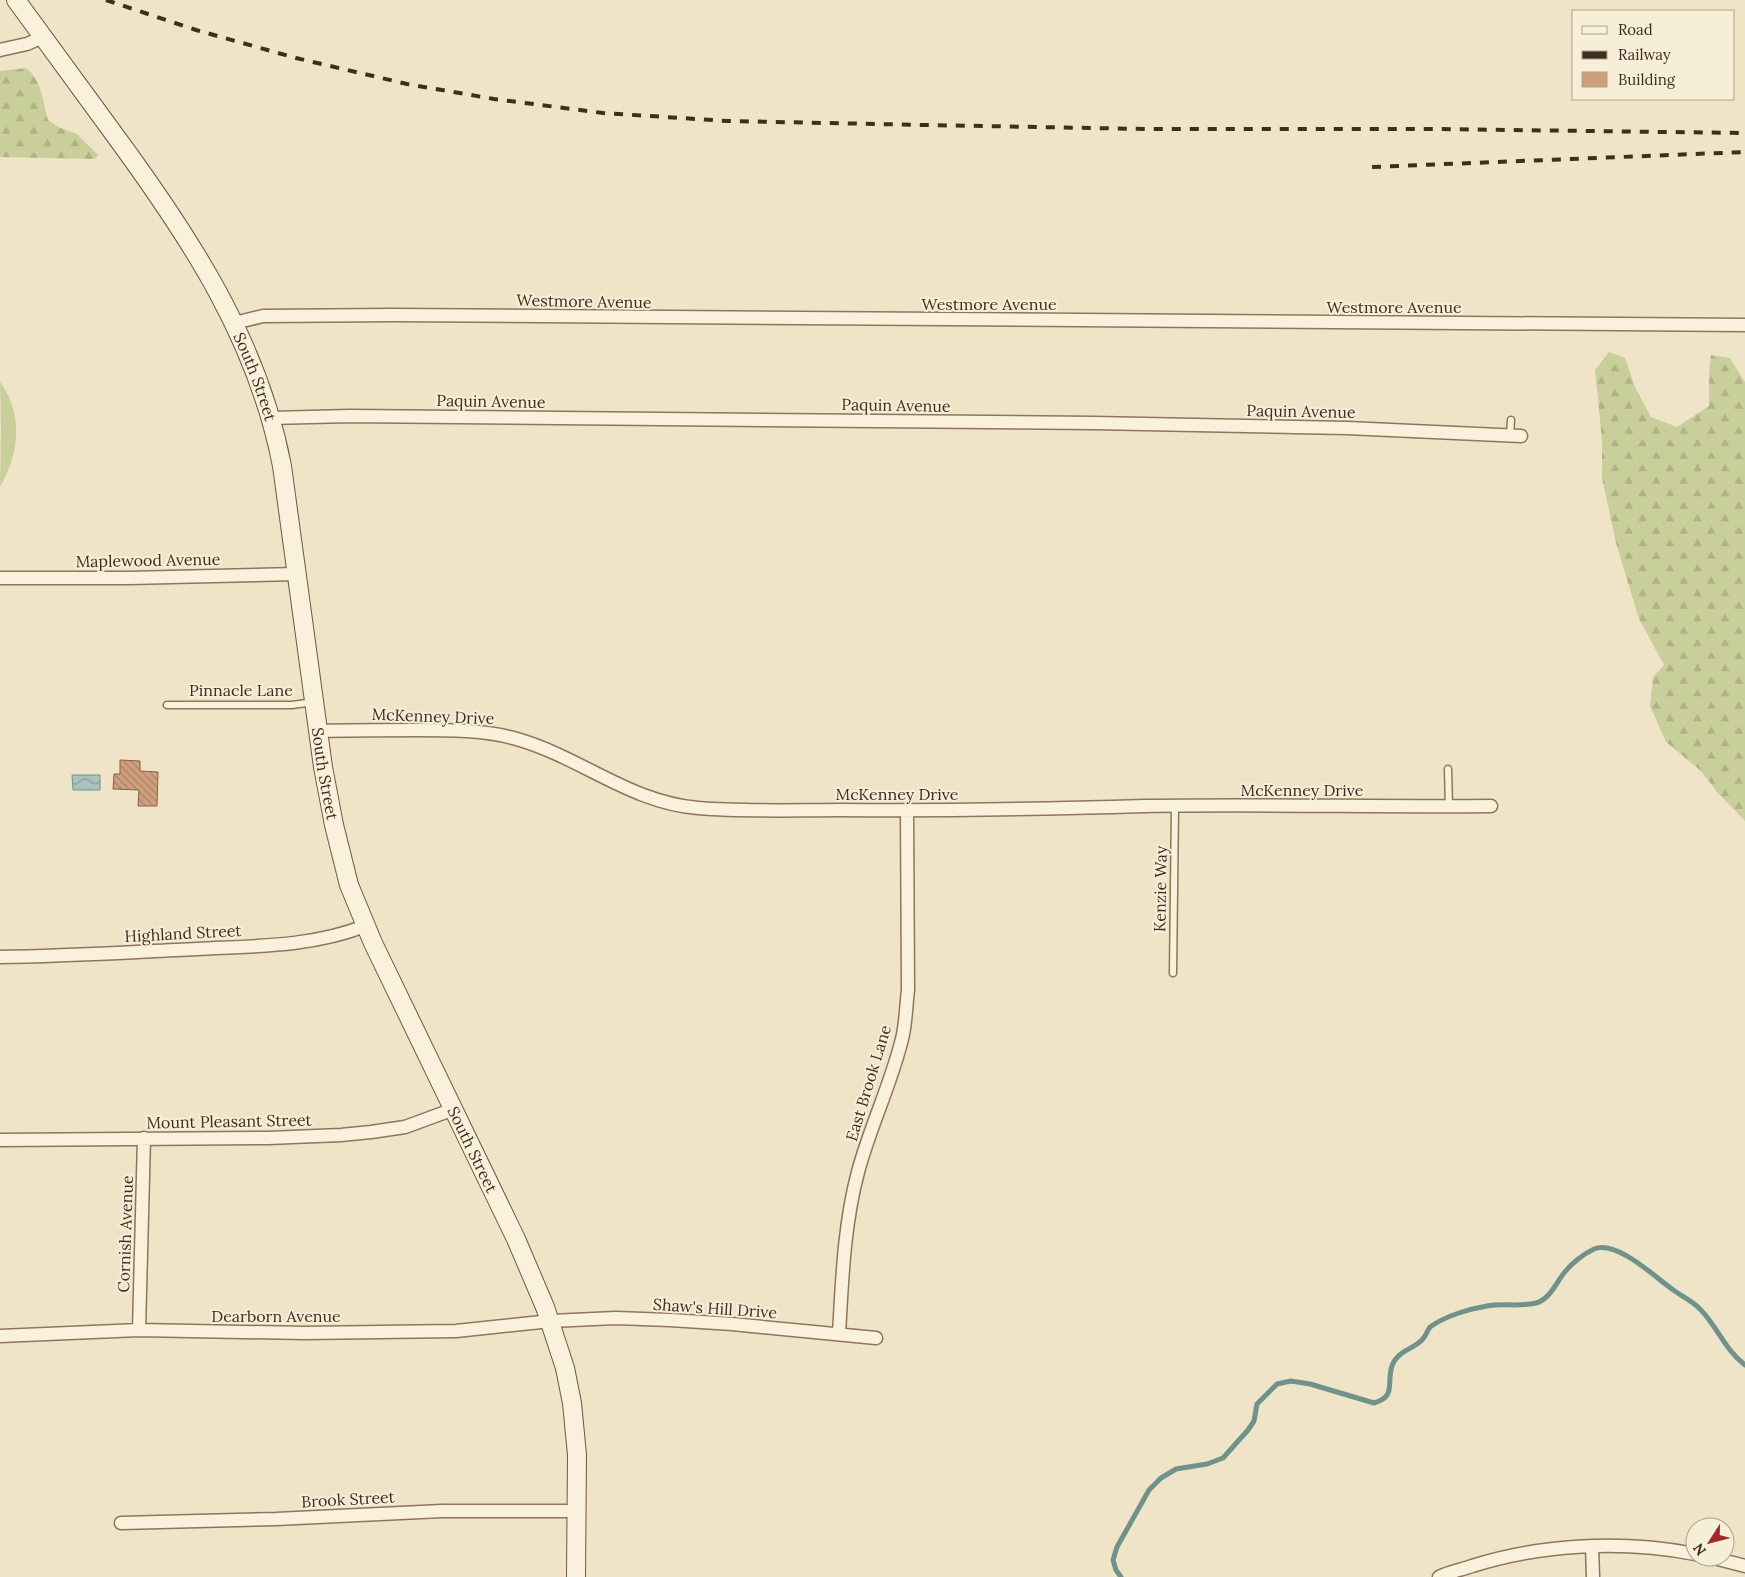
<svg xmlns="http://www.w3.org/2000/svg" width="1745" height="1577" font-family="Lora,serif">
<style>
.forest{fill:url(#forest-firs)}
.green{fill:#c9cf9b}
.water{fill:url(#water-waves);stroke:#6f938a}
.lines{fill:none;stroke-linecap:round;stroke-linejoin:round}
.stream{stroke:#6f938a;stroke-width:5}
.building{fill:url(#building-back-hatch);stroke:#8d5f41}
.lane-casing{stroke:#8d765c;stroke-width:9}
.street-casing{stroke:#8d765c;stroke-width:15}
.secondary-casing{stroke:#6f573f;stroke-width:20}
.lane{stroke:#faf1dc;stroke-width:6}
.street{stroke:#faf1dc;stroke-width:12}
.secondary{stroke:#faf1dc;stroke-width:18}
.rail{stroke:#3d2e20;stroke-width:4;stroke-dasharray:9 9;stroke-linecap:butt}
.labels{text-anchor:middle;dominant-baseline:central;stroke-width:4;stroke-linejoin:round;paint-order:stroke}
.street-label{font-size:16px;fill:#3d2e20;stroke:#f7eed8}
</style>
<defs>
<pattern id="forest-firs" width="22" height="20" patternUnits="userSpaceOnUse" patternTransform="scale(1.25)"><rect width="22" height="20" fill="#c9cf9b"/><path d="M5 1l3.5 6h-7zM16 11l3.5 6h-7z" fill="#aeb285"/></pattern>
<pattern id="water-waves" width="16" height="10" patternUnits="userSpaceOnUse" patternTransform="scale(1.25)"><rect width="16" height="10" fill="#a9c4bc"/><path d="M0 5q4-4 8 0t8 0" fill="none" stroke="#8ba098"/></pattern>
<pattern id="building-back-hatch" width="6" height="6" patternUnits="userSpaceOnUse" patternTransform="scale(1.25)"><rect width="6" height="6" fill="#cf9f7d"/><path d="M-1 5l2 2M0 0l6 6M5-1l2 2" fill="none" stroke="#a98266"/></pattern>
</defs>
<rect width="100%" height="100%" fill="#f0e4c8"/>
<path class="forest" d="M26,68c16,12 17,34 22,52l10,7 19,7 21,21 -2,3 -4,1 -92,-2v-86z
M1609,352l16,6 10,29 16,30 26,10 32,-21v-32l2,-19 19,3 15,24v439l-28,-29 -16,-21 -35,-29 -16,-36 3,-29 11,-12 -25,-46 -23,-76 -14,-65v-38l-7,-70z"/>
<path class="green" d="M0,382c24,33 19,72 0,105l1,-58z"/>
<path class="water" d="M72,775h28v15h-27z"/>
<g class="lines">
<path class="stream" d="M1121,1577l-5,-7 -3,-10 4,-13 32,-57 12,-12 15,-9 31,-5 16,-6 25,-28 6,-9 3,-17 20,-20 14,-3 19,3 64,19c23,-7 12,-19 18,-37 5,-15 20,-16 30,-26 4,-4 5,-9 8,-13 15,-11 39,-18 57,-21 16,-3 33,1 49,-3 14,-4 20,-20 28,-30 7,-9 19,-19 30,-24 23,-9 61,28 78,40 9,7 21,12 28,20 17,17 25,41 45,56"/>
</g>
<path class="building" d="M120,760l20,1v10l18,1 -1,34h-19l1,-16 -26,-1 1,-15h6z"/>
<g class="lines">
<g class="lane-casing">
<path id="lane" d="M1510,435l1,-15
M167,705h125l22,-3
M1448,769l1,38
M1173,973l2,-167"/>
</g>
<g class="street-casing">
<path id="street" d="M0,50l27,-6 16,-7
M234,323l29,-7 130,-1 1352,10
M270,418l80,-2 743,7 254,5 174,8
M0,578h129l168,-4
M319,731c33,-1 67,-1 101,-1 34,0 68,0 100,10 61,18 112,63 178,68 47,4 95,2 143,2 101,1 203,-1 304,-4 115,-2 231,1 346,0
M0,957c66,-1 131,-5 197,-8 57,-3 114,-2 168,-23
M0,1140l268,-2 73,-3 30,-3 34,-5 49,-18
M139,1330l5,-192
M839,1334c3,-53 5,-110 19,-162 12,-45 33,-88 44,-133 4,-16 4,-33 6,-49l-1,-179
M0,1336l139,-6 165,3 152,-2 95,-10 64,-3 55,2 62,4 144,14
M121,1523l155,-4 166,-8h135
M1592,1546l1,31
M1710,1557l35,9
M1439,1577c10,-5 22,-7 33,-11 70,-22 150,-26 223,-12"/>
</g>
<g class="secondary-casing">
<g id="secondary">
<path id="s1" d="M16,0c33,45 66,90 98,134 75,102 144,206 168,332l41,301 11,58 15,60 24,58 143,296 29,68 20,61 7,35 5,52 -1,122"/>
</g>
</g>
<use href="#lane" class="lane"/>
<use href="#street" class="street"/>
<use href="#secondary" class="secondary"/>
<path class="rail" d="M106,0l90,30 100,28 111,26 87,15 109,14 124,8 199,4 219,4h288l312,4
M1372,167l373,-15"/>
</g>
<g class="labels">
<g class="street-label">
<text transform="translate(584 301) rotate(1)">Westmore Avenue</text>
<text x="989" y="304">Westmore Avenue</text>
<text x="1394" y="307">Westmore Avenue</text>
<text stroke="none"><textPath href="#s1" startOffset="448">South Street</textPath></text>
<text transform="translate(491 401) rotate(1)">Paquin Avenue</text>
<text transform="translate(896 405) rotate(1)">Paquin Avenue</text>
<text transform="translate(1301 411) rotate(1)">Paquin Avenue</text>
<text transform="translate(148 560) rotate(-1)">Maplewood Avenue</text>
<text x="241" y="690">Pinnacle Lane</text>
<text transform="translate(433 716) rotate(2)">McKenney Drive</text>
<text stroke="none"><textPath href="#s1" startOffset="852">South Street</textPath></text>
<text x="1302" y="790">McKenney Drive</text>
<text x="897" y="794">McKenney Drive</text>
<text transform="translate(1160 889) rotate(-89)">Kenzie Way</text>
<text transform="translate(183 933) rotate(-3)">Highland Street</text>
<text transform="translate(868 1083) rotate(-73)">East Brook Lane</text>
<text transform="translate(229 1121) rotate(-1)">Mount Pleasant Street</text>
<text stroke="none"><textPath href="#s1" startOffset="1258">South Street</textPath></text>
<text transform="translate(125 1234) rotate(-88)">Cornish Avenue</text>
<text transform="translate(715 1308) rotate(4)">Shaw's Hill Drive</text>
<text x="276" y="1316">Dearborn Avenue</text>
<text transform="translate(348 1499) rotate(-3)">Brook Street</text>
</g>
</g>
<rect x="1572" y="10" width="162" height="90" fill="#f7eed8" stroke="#ada18e"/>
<rect x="1582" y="26" width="25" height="8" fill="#faf1dc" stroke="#ada18e"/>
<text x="1618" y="35" font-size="15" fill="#3d2e20">Road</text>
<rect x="1582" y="51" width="25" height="8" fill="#3d2e20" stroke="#ada18e"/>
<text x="1618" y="60" font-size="15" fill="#3d2e20">Railway</text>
<rect x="1582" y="72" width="25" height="15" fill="#cf9f7d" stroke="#ada18e"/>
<text x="1618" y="85" font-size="15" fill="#3d2e20">Building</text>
<g transform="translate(1710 1542) rotate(234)"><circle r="24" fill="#f7eed8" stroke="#ada18e"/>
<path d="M0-4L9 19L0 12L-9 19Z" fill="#9e2a2b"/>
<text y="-8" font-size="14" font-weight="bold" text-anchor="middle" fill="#3d2e20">N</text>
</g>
</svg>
